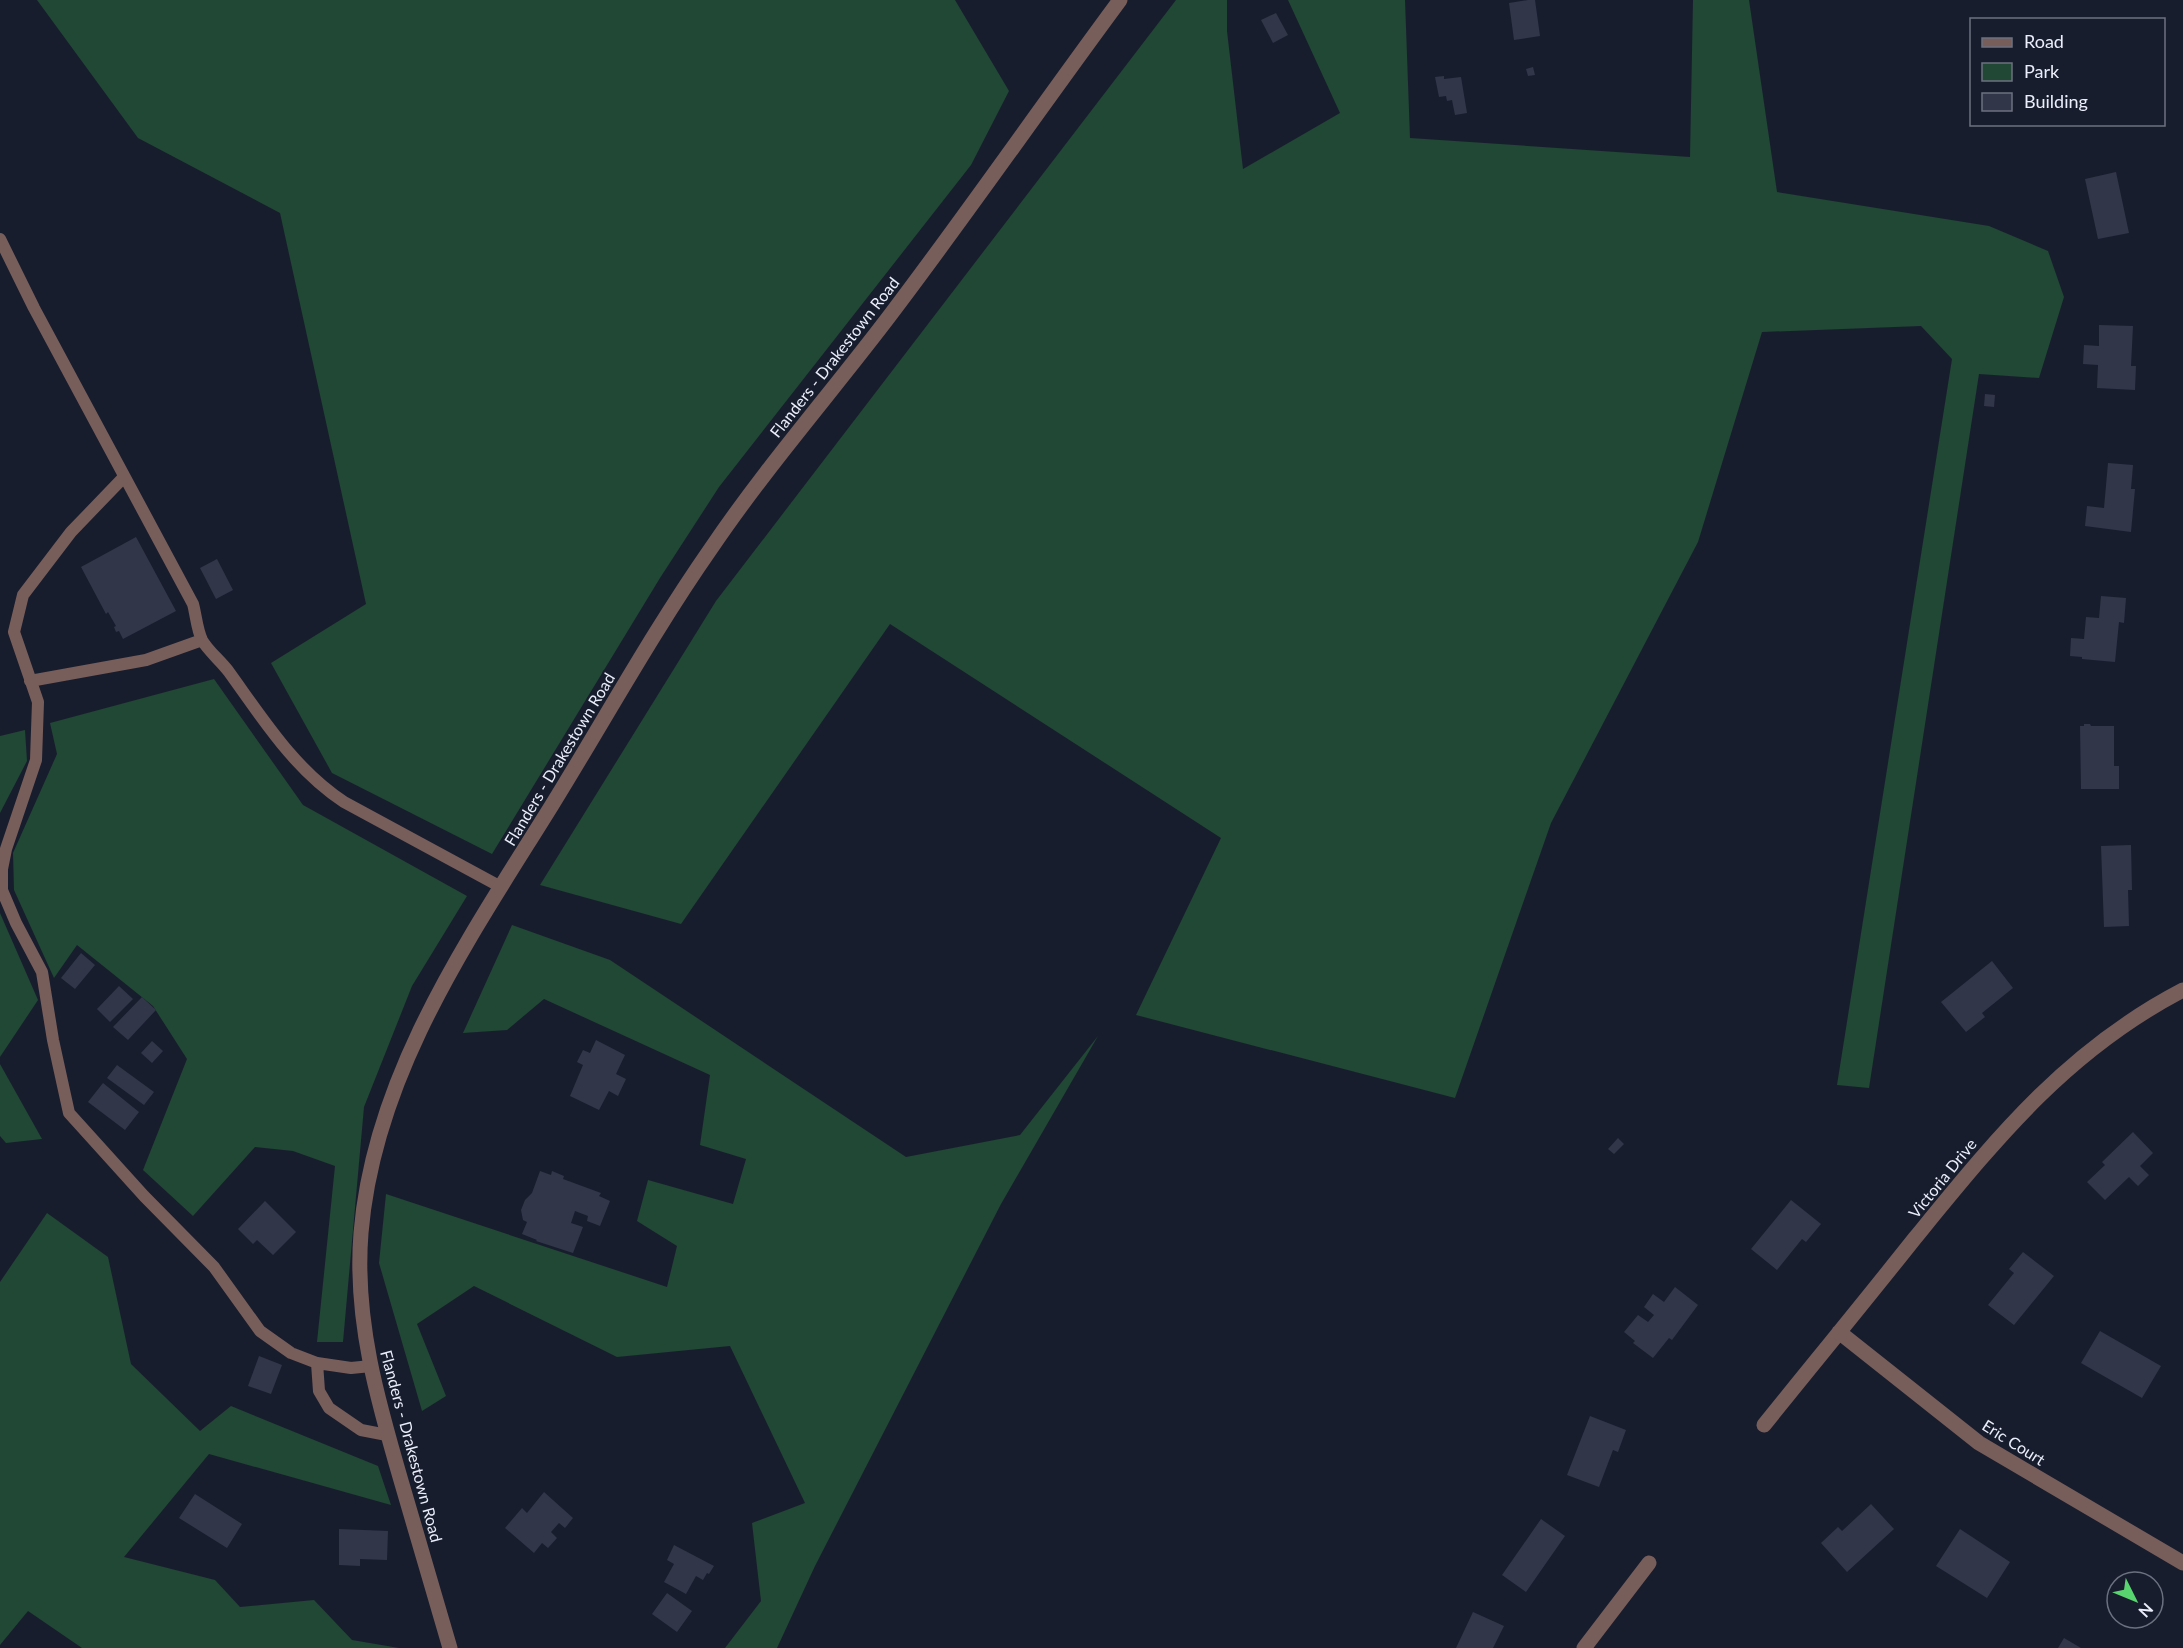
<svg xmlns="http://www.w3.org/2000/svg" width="2183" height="1648" font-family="Lato,sans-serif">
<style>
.green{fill:#214735}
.building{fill:#313648}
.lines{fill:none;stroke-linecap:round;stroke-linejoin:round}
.service{stroke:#785e5a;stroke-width:12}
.minor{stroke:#785e5a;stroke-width:15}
.tertiary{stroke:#785e5a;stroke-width:15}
.labels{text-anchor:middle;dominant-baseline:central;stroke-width:4.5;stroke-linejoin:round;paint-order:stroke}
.street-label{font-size:16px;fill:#eaeefa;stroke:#181d2e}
</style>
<rect width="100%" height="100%" fill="#181d2e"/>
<path class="green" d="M37,0h918l54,91 -38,74 -252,322 -59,91 -168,276 -160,-81 -61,-110 95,-59 -86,-391 -142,-75z
M1176,0h51v31l16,138 97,-56 -52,-113h117l5,138 280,19 3,-157h56l28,192 212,34 59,25 16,46 -25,81 -60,-4 -110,714 -32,-3 115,-726 -31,-33 -159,6 -64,210 -147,281 -96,275 -319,-83 85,-177 -331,-214 -209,300 -141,-39 176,-284z
M214,679l89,126 164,91 -55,90 -48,121 -21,235h-26l18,-176 -42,-15 -38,-4 -62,69 -50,-46 44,-111 -34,-53 -76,-61 -23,33 -40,-88 -1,-37 44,-99 -7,-31z
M25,730l2,31 -27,52v-77z
M0,913l38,87 -38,57z
M512,925l98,35 296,197 114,-22 78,-99 -97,168 -186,362 -38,82h-52l36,-47 -9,-78 53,-20 -75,-157 -113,11 -143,-71 -57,38 29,72 -24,15 -43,-148 7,-69 281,93 10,-41 -40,-25 11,-41 85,24 13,-45 -46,-14 10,-70 -166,-76 -37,31 -44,3z
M0,1064l42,75 -36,4 -6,-7z
M47,1213l61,44 23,107 69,67 31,-25 147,60 13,39 -182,-51 -85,103 91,23 25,27 74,-7 38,40 47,8h-317l-54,-37 -28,34v-363z"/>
<path class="building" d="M1528,0h7l5,36 -26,4 -5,-37z
M1276,13l12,22 -15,8 -12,-23z
M1533,67l2,8 -7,1 -2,-7z
M1444,76v3l17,-2 6,36 -12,2 -3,-15 -5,1 -1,-5 -7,1 -4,-20z
M2116,172l13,61 -31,6 -13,-60z
M2099,325l34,1 -2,40h5l-1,24 -38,-2 1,-23 -15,-1 1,-19 15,1z
M1985,394l10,1 -1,12 -10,-1z
M2108,463l25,2 -2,24h4l-4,43 -46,-6 2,-20 17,2z
M136,537l40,74 -53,28 -4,-8 -3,1 -2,-5 2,-1 -8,-14 -2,2 -25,-47z
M217,559l16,31 -17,9 -16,-31z
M2101,596l25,2 -2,25 -5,-1 -4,40 -33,-3v-2l-12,-1 1,-18 13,1 2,-22 13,1z
M2084,724h6l1,2h23v40h5v23h-38l-1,-63h4z
M2131,845l1,45h-4l1,36 -25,1 -3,-81z
M81,953l14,12 -20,24 -14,-11z
M1992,961l21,27 -31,25 3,4 -19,15 -25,-30z
M119,986l14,13 -23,23 -13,-13z
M142,997l14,13 -28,30 -15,-13z
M596,1040l29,15 -9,19 10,5 -8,17 -9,-5 -10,19 -29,-14 13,-31 -6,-3 6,-12 7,3z
M152,1041l11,10 -11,12 -11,-10z
M117,1065l37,27 -10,13 -37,-27z
M103,1083l36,29 -14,18 -37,-28z
M2133,1132l20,21 -13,13 9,9 -11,11 -9,-9 -24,23 -18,-18 18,-17 -3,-3z
M1618,1138l6,6 -10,10 -6,-5z
M540,1171l11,4 1,-4 12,5 -1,3 38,14 -2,3 11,5 -10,25 -13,-5 1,-5 -13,-5 -4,12 12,4 -10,26 -37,-12 1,-1 -15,-6 5,-12 -4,-2 -2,-10 4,-10 7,-7z
M1791,1200l30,24 -15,18 -4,-3 -25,31 -26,-21z
M265,1201l31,31 -23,23 -16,-15 -4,4 -15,-15z
M2023,1252l31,24 -40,49 -26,-20 26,-32 -5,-4z
M1675,1287l23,18 -26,35 -3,-2 -16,20 -20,-15 2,-2 -11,-9 14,-17 10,7 6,-7 -10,-8 9,-13 11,8z
M2100,1331l61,35 -19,32 -61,-35z
M259,1356l23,9 -11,29 -23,-8z
M1590,1416l36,14 -8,22 -5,-2 -14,37 -32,-12z
M544,1492l29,26 -8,10 -6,-5 -8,9 6,6 -9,10 -6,-5 -8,10 -29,-25 17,-20 5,5z
M195,1494l47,30 -15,24 -48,-30z
M1871,1504l23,25 -47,43 -26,-29 17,-16 4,4z
M1541,1519l24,17 -39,56 -24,-17z
M339,1529l49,2 -1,29 -27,-1v7l-21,-1z
M1960,1529l50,33 -23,36 -51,-32z
M674,1545l40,21 -5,8 -2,-1 -4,7 -7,-4 -10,18 -22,-12 10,-18 -7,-4z
M667,1593l25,18 -15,21 -25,-18z
M1473,1612l31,14 -11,22h-37z
M2064,1638l17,10h-23z"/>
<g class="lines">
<path class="service" d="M0,239l34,69 159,296c3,11 4,26 9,36 6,11 19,21 27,32 34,47 65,97 115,130l157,85
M123,478l-52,54 -48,63 -9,37 24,70 -2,58 -30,89 -4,20v21l14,33 26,49 11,68 16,73 75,83 70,71 46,64 31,22 26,10 34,5 20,-2
M30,681l116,-21 56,-20
M317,1363l2,28 10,17 32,22 26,5"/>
<path class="minor" d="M1839,1332l140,111 204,120
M1764,1425c50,-62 101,-124 151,-187 81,-99 151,-187 268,-248
M1584,1648l65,-85"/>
<path class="tertiary" d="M450,1648c-16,-55 -32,-109 -48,-164 -24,-82 -48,-164 -41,-251 13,-159 109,-296 191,-428 53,-86 102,-175 160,-258 55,-81 120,-155 179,-233 78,-103 152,-210 229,-314"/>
</g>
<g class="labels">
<g class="street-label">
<text transform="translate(834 357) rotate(-52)">Flanders - Drakestown Road</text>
<text transform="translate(559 759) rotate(-59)">Flanders - Drakestown Road</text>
<text transform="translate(1942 1178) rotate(-51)">Victoria Drive</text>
<text transform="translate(2014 1442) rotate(32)">Eric Court</text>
<text transform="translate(412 1446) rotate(75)">Flanders - Drakestown Road</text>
</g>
</g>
<rect x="1970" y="18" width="195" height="108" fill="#181d2e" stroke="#6c7180" stroke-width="1.5"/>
<rect x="1982" y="38" width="30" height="9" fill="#785e5a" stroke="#6c7180" stroke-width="1.5"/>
<text x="2024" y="48" font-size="18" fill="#eaeefa">Road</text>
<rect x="1982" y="63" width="30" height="18" fill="#214735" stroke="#6c7180" stroke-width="1.5"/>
<text x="2024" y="78" font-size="18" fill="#eaeefa">Park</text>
<rect x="1982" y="93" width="30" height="18" fill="#313648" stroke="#6c7180" stroke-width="1.5"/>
<text x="2024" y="108" font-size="18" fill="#eaeefa">Building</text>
<g transform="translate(2135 1600) rotate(133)"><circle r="28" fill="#181d2e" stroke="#6c7180" stroke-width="1.5"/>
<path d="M0-4.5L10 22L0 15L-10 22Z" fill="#58d56f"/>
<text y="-9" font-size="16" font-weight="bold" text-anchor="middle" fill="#eaeefa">N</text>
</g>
</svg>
